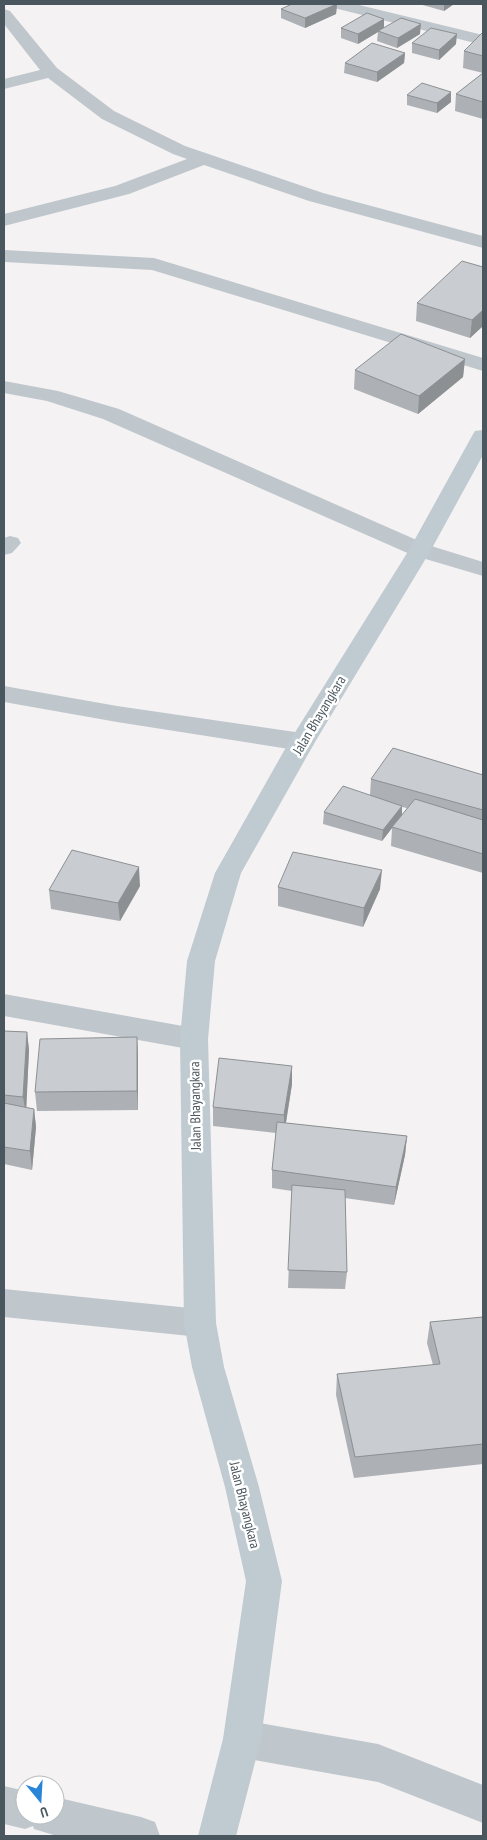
<svg xmlns="http://www.w3.org/2000/svg" width="487" height="1840" font-family="'PT Sans Narrow',sans-serif">
<style>
.lines{fill:none;stroke-linecap:round;stroke-linejoin:round}
.street{fill:#bfc7cd;fill-rule:evenodd}
.secondary{fill:#bfcad1;fill-rule:evenodd}
.wall{fill:#adb0b4;fill-rule:evenodd}
.shaded-wall{fill:#8d9092}
.building{fill:#c9cdd1;stroke:#8d9092}
.labels{text-anchor:middle;dominant-baseline:central;stroke-width:5;stroke-linejoin:round;paint-order:stroke}
.street-label{font-size:14px;fill:#4b575e;stroke:#fff}
</style>
<rect width="100%" height="100%" fill="#f4f2f2"/>
<g class="lines">
<path class="street" d="M328,4h27l128,31v10l-153,-38z
M4,9l6,2 47,57 57,43 71,35 138,47 160,43v12l-174,-47 -105,-36 -75,29 -125,32v-12l111,-28 72,-27 -14,-5 -71,-35 -54,-41 -44,11v-10l36,-9 -36,-46z
M4,250l150,8 329,100v13l-331,-101 -148,-8z
M4,381l54,10 61,18 309,136 55,17v14l-71,-21 -309,-136 -56,-18 -43,-8z
M10,536l8,2 3,5 -9,10 -8,2v-17z
M4,686l113,20 185,27 9,3 4,6 -4,6 -9,3 -185,-29 -113,-20z
M4,994l190,34 10,3 4,8 -4,8 -10,3 -190,-34z
M4,1289l196,20 11,4 5,10 -5,10 -11,4 -196,-20z
M242,1720l136,24 105,41v38l-105,-41 -136,-24 -13,-6 -6,-13 6,-13z
M4,1786l21,5v24h30v-18l86,20 14,5 5,14h-103l-23,-7 -1,-3 -8,3 -21,-5z"/>
<path class="secondary" d="M483,430v25l-52,95 -116,192 -74,131 -26,88 -7,78 8,284 8,44 35,120 23,94 -21,158 -25,97h-38l25,-97 23,-158 -21,-94 -33,-120 -8,-44 -4,-284 7,-78 28,-88 74,-131 120,-192 63,-114 3,-5z"/>
</g>
<path class="wall" d="M337,4l-1,10 -31,14 -24,-10v-9z
M419,4h35l-10,7z
M384,19v9l36,6 -23,14 -20,-7 1,-9 -20,12 -17,-6v-10z
M483,32v87l-28,-8 1,-17 27,-21 -20,-5 1,-17z
M412,43l44,1 -17,16 -27,-7z
M405,53l-1,10 -27,19 -33,-9 1,-10z
M451,92v10l-14,11 -30,-8v-10z
M483,267v59l-13,12 -54,-17 1,-18z
M465,359l-2,18 -45,37 -64,-25 1,-19z
M483,775v98l-92,-27 1,-18 -10,13 -59,-17 1,-12 46,-17 1,-16zM402,807l5,1 -5,7z
M140,886l-20,35 -69,-12 -2,-19z
M278,887l102,2 -17,38 -85,-21z
M4,1031l23,1 2,18 -3,58 8,1 2,18 -4,43 -28,-6z
M137,1037l1,18v55l-101,1 -2,-19z
M292,1066v18l-6,39 121,13 -2,19 -11,50 -49,-7 2,74 -2,17 -57,-1 4,-97 -20,-3v-18l4,-37 -63,-7v-19z
M483,1317v147l-129,14 -18,-83 1,-21 96,-9 -6,-22 3,-21z"/>
<path class="shaded-wall" d="M337,4l-1,10 -31,14v-10z
M444,4h10l-10,7z
M384,19v10l-6,2v1l-20,12v-10z
M421,24l-1,10 -23,14 1,-10z
M457,34l-1,10 -17,16v-10z
M405,53l-1,10 -27,19v-10z
M451,92v10l-14,11v-10z
M483,310v16l-13,12 2,-18z
M465,359l-2,18 -45,37 1,-18z
M402,806v11l-10,10v1l-10,13 1,-11z
M139,867l1,19 -20,35 -2,-18z
M382,870l-2,19 -17,38 1,-19z
M27,1032l2,18 -3,65 -3,-18z
M137,1037l1,18v55l-1,-19z
M292,1066v18l-8,50v-19z
M34,1109l2,18 -4,43 -2,-19z
M407,1136l-2,19 -11,50 2,-18z"/>
<path class="building" d="M292,4h45l-32,14 -24,-9z
M367,13l17,6 -26,15 -17,-6z
M401,18l20,6 -23,14 -20,-7z
M431,28l26,6 -18,16 -27,-7z
M483,32v24l-19,-5z
M372,43l33,10 -28,19 -32,-9z
M483,73v29l-27,-8z
M422,83l29,9 -14,11 -30,-8z
M462,261l21,6v43l-11,10 -55,-17z
M401,334l64,25 -46,37 -64,-26z
M393,748l90,27v35l-112,-31z
M343,786l59,20 -19,24 -59,-18z
M415,799l68,21v34l-91,-27z
M72,850l67,17 -21,36 -69,-13z
M293,852l89,18 -18,38 -86,-21z
M4,1031l23,1 -4,65 -19,-2z
M137,1037v54l-102,1 5,-53z
M219,1058l73,8 -8,49 -71,-8z
M4,1103l30,6 -4,42 -26,-4z
M277,1122l130,14 -11,51 -124,-17z
M292,1185l53,5 2,82 -59,-2z
M483,1317v127l-128,13 -18,-83 103,-10 -10,-42z"/>
<g class="labels">
<g class="street-label">
<text transform="translate(319 715) rotate(-59)">Jalan Bhayangkara</text>
<text transform="translate(195 1106) rotate(-91)">Jalan Bhayangkara</text>
<text transform="translate(245 1505) rotate(76)">Jalan Bhayangkara</text>
</g>
</g>
<rect width="487" height="1840" fill="none" stroke="#4b575e" stroke-width="10"/>
<g transform="translate(40 1800) rotate(162)"><circle r="24" fill="#ffffff" stroke="#b7bcbf"/>
<path d="M0-4L9 19L0 12L-9 19Z" fill="#2985d7"/>
<text y="-8" font-size="14" font-weight="bold" text-anchor="middle" fill="#4b575e">U</text>
</g>
</svg>
